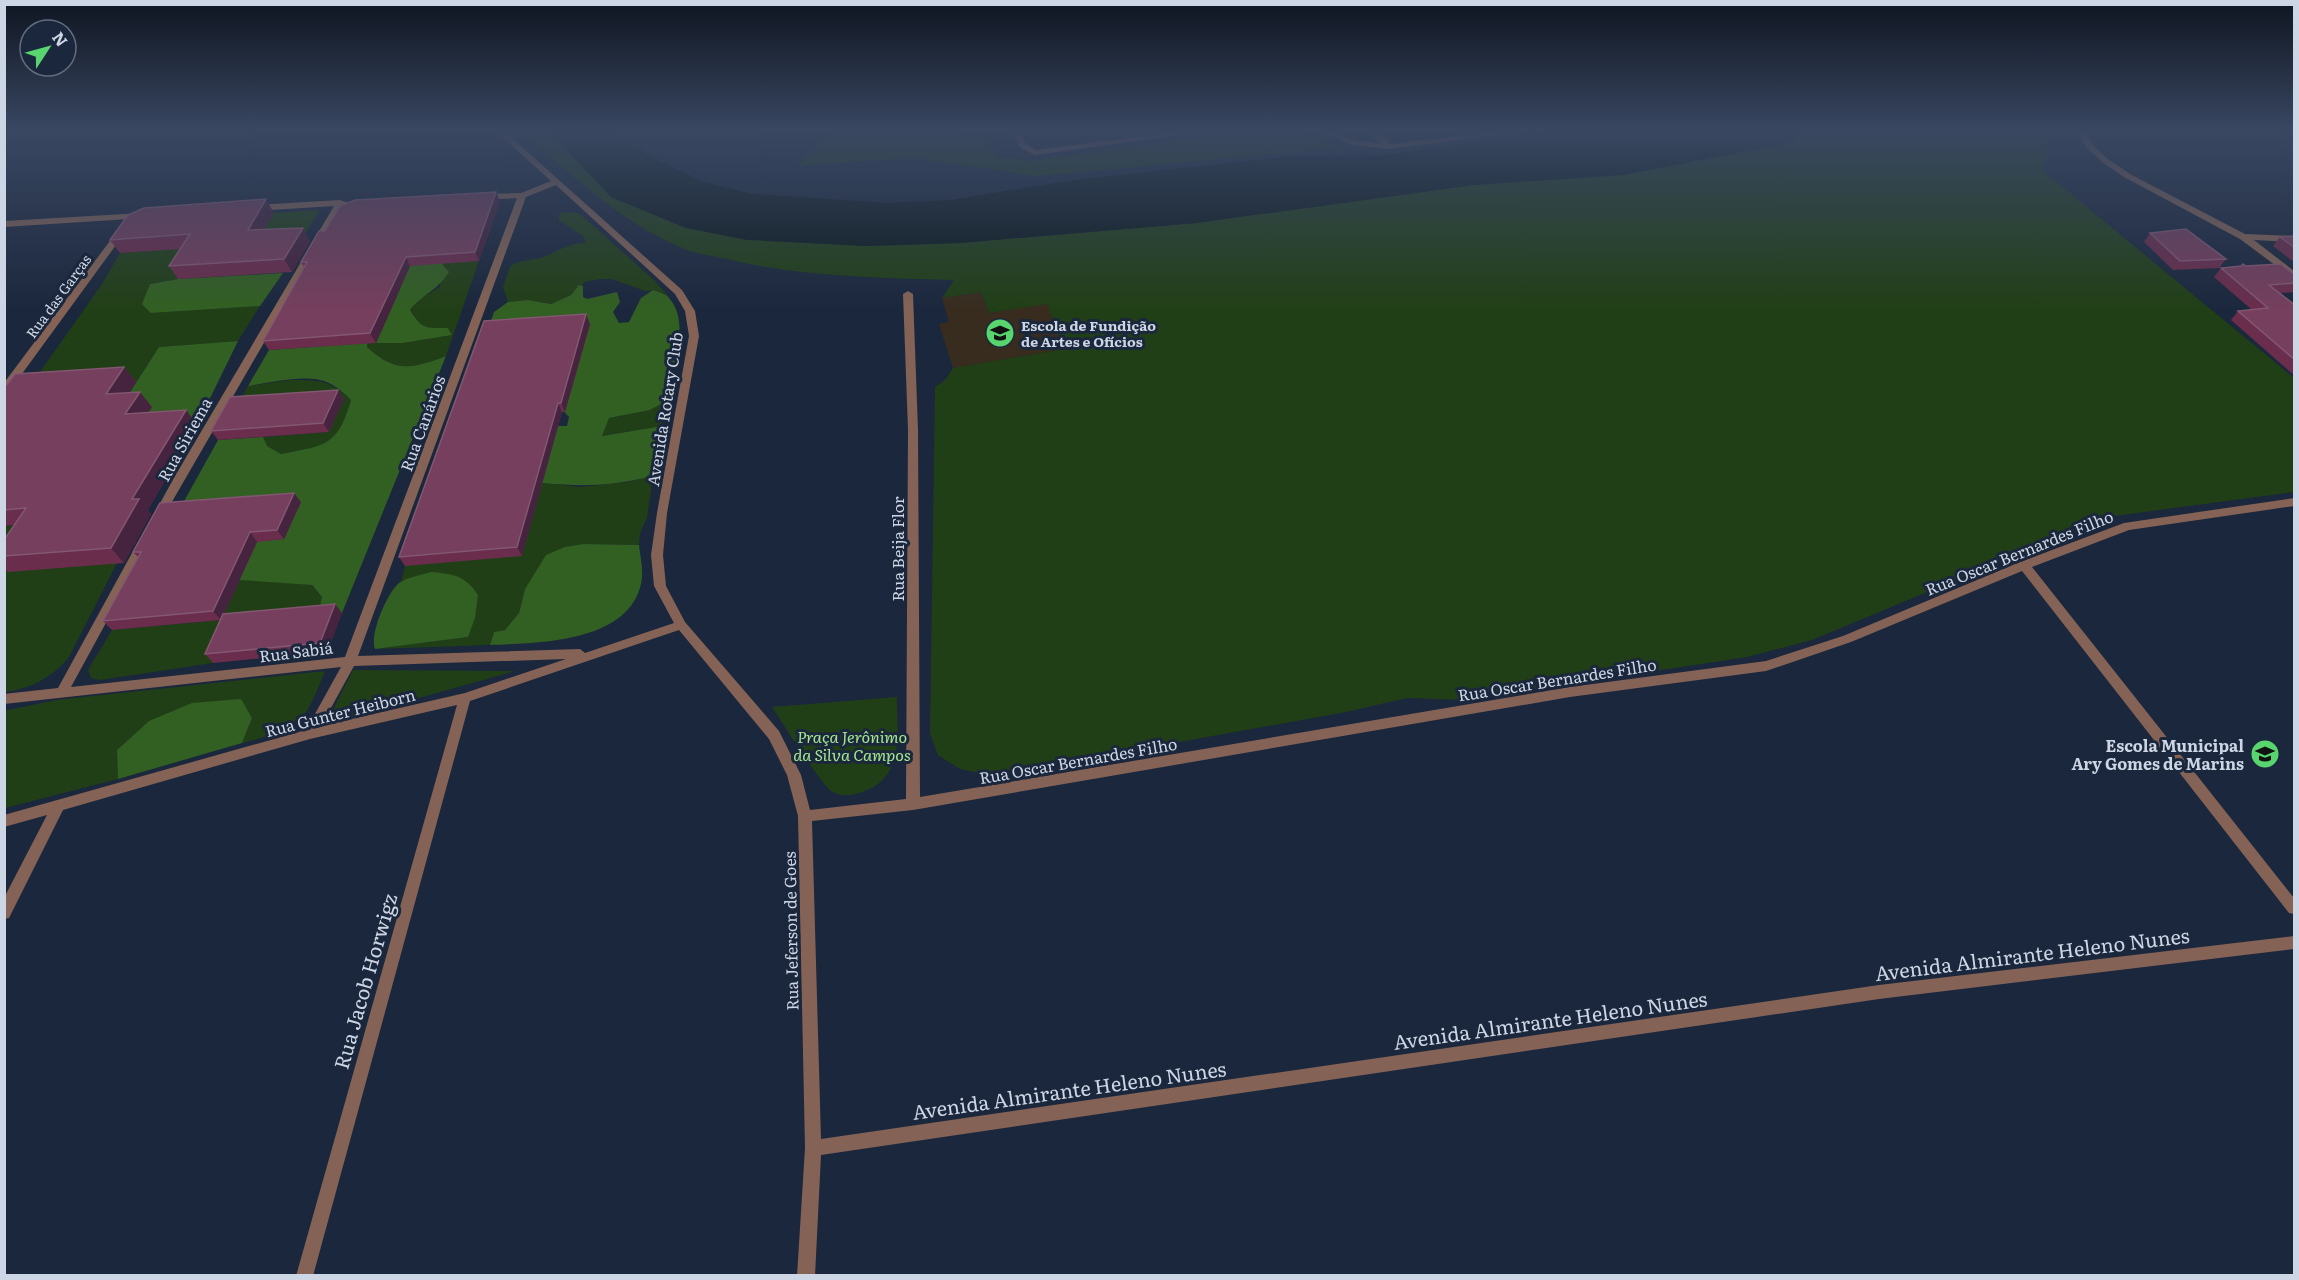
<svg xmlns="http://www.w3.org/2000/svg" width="2299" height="1280" font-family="Literata,serif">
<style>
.education{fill:#382c1e}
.green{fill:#213f16}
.forest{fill:#325f22}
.water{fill:#0b191d}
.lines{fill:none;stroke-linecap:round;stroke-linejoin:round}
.street{fill:#846356;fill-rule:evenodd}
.wall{fill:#6a2d4c}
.shaded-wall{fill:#46233f}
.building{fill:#753f5d;stroke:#835772;stroke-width:1.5}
.labels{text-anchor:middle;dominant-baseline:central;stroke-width:6;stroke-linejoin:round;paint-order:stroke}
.far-street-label{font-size:14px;fill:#cdd6e4;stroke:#1b273c}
.far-poi-label{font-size:14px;font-weight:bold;fill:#cdd6e4;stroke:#1b273c;text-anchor:start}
.street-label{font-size:16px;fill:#cdd6e4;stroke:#1b273c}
.park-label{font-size:16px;font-style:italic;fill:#a4e68f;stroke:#1b273c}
.poi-label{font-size:16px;font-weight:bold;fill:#cdd6e4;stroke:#1b273c;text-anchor:end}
.near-street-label{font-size:20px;fill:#cdd6e4;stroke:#1b273c}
</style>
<rect width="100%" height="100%" fill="#1b273c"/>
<path class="education" d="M981,292l8,21 58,-10 18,46 -112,19 -14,-44 10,-2 -7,-24z"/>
<path class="green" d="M520,131h29l62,66 75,31 180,18 94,-3 236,-20 278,-38 149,-10 161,-31 24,-13h237l3,24 -6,15 252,208v114l-187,25 -295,123 -65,17 -282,43 -58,-2 -61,14 -239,43 -123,19 -24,-5 -22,-14 -8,-22 5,-346 11,-8 7,-11 111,-19 -17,-45 -58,9 -8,-21 -39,6 12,-18c-77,-2 -153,-3 -227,-21 -15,-3 -31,-5 -45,-11 -62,-26 -111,-74 -162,-117z
M830,131h102l53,5 11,21 34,4 213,-30h55l41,17 -302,28 -123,-18 -115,7z
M319,210l-18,31 -45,2 18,-30z
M564,212l14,1 9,7 69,62 13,15 -16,-7 -8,1 -33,-12h-12l-15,3 -14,13 -20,9 -23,-4 -20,2 -5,-15 7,-21c11,-7 22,-5 33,-9 16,-6 25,-14 43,-14l-3,-7 -24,-16v-6z
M199,247l-21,32 -28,5 1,29 109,-7 -22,35 -79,6 -23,35 -108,7 74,-105 18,-31z
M479,261l-33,95c-34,13 -51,17 -79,-9v-4h36l49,-8 -4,-7c-22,1 -26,2 -38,-18l10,-11 20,-12 1,-24z
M291,380c28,0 39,0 60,20 -14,48 -25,45 -70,54l-15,-8 -3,-9 66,-5 -93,-25 12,-21z
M665,402l-3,24 -61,10 8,-18 41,-8z
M653,476l-6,42 -7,15 -1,12 -55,-1 -59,45 -6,24 -14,17 -11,2 -4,13 -115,4 93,-12 -37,-65 -30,9 4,-15 137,-83 39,4 47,-5z
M40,523l77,40 -48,94c-16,20 -39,32 -64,35v-166z
M257,579l54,6 11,12 -4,18 -87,8 -18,40 -113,17 -9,-2 -3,-8 24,-40 109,-10 19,-40z
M353,670l162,1 -189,53z
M325,671c-23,57 -23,57 -83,72l10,-25 -103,3 -32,29 1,29 -113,29 -1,-97 52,-11z
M897,697c0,38 8,81 -35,95 -11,4 -21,5 -31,-1 -9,-6 -50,-70 -59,-84z"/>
<path class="forest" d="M441,263l8,9c-12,19 -25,21 -39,38 12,20 16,18 38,18l4,7 -49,8h-27l24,-54 -56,-19z
M283,273l-23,33 -109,7 -9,-9 8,-20 28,-5z
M579,285l4,1v11l4,2 30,-7 3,10 -7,10 6,11 10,-1 12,-24 12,-8c5,2 13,4 16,8 23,26 2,74 -4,104l-15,8 -41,8 -7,18 60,-10c1,19 1,35 -9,50 -41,10 -69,11 -111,7l14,-57h11l2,-9 -81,-87 6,-18 14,-10 20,-2 23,4 20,-9z
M238,341l-41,84 -60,4 14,-22 -32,2 40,-62z
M367,343v4c28,26 45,22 79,9l-104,257 -24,2 4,-18 -10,-12 -72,-5 -106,9 23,-39 127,-11 16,-37 -122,10 40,-72 45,-3 4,9 14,8c45,-9 56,-7 70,-54 -7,-7 -17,-16 -27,-19 -20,-7 -56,2 -76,5l21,-36z
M584,544l55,1c1,10 4,22 3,33 -8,65 -104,65 -152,67l4,-13 11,-2 14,-17 6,-24 21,-34 19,-8z
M431,572c22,2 34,3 47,23l-3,23 -7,19 -93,12c-6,-14 12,-56 24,-66 8,-6 22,-8 32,-11z
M241,699l11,19 -10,25 -124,36 -1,-29 32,-29 43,-18z"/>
<path class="water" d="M549,131h61l42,26 52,25 49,12 136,9 62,-3 122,-20 219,-24 92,-1 176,-24h248l-24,13 -161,31 -149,10 -278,38 -236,20 -95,3 -118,-6 -61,-12 -75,-31z"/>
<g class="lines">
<path class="street" d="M496,131h8l178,159 13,21 4,25 -32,177 -4,42 3,31 19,36 94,109 22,44 9,35 96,-11 2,-369 -5,-136 5,-3 5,3 5,136 2,367 650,-110 196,-26 77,-25 177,-74 104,-39 170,-25v8l-165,24 -97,37 262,331v16l-5,-1 -267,-342 -171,71 -85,29 -196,26 -657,113 -101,11 9,318 1058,-154 415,-49v13l-415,50 -1058,156 -6,121h-18l8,-128 -7,-332 -11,-41 -18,-36 -90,-109 -209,71 -157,575h-17l161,-571 -147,34 -247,71 -54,108 -5,1v-21l43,-83 -43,12v-12l302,-85 35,-63 -337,37v-10l54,-6 80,-146 6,-4 6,4 -79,145 274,-30 172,-459 -34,2 -4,-3 4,-3 38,-1 30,-12zM556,185l119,109 10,17 4,25 -32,177 -6,42 3,31 20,37 -89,30 -5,-4 -222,7 168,-459zM566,659l-101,34 -144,33 33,-60z
M704,131h30c-7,4 -23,4 -30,0z
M1013,131h8l4,12 11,7 145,-19h18l-4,2 -160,22 -16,-8z
M1318,131h10l29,10 24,3 -13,-13h8l15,13 109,-13h19l-4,2 -126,16 -36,-4z
M2077,131h8l7,13 16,15 22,15 115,60 49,2v6l-40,-2 40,31v7l-3,-1 -51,-38 -116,-62 -22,-15 -16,-15z
M340,200l9,3 -6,3 -181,313h-8l-1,-3 22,-40 159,-270 -79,5 -4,-3 4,-3z
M142,213l4,3 -1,2 -141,9v-6z
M121,229l3,1v4l-116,159 -4,1v-11l114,-153z"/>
</g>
<path class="wall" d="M500,201l-21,60 -69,5 -34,77 -107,7 -6,-9 41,-74 -3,-5 24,-31z
M274,213l-10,16 46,12 -18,31 -114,7 -9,-13 11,-17 -60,4 -10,-13z
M2150,233l76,26 -7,9 -46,2 -29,-28z
M2295,236v27l-22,-17 7,-9z
M2221,268l74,7v17l-16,1 16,12v71l-64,-56 7,-9 14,-1 -38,-33z
M590,324l-25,88h-3l-40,144 -117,10 -6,-9z
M124,367l12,15 -7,10 23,15 -4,6 38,-3 11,15 -49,85 3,4 -27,49 -116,9 -4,-4v-28l10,-15 -10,1v-138z
M338,390l6,9 -15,33 -111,8 -7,-9z
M301,502l-17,37 -27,3 -33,72 118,-1 -15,39 -114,11 -8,-9 16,-34 -109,10 -9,-9 35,-64 -5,-5z"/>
<path class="shaded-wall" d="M496,192l4,9 -21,60 -4,-9z
M266,199l8,14 -18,30 -8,-13z
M303,228l7,13 -18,31 -8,-13z
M406,257l4,9 -34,77 -6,-10z
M586,314l4,10 -25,88 -4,-9z
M124,367l12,15 -17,27 -13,-15z
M338,390l6,9 -15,33 -6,-9z
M140,392l12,15 -14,22 -13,-15z
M558,403l4,9 -40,144 -5,-9z
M186,410l11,15 -49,85 3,4 -27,49 -13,-15 21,-49z
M294,493l7,9 -17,37 -7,-9z
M250,532l7,10 -36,78 -8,-9z
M335,604l7,9 -15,39 -7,-9z"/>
<path class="building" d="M496,192l-21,60 -69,5 -36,76 -107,8 44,-79h-6l18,-31h6l15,-25 15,-6z
M266,199l-18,31 55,-2 -19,31 -115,7 21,-32 -80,6 18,-25 16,-7z
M2186,229l40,30 -46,2 -30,-28z
M2295,236v12l-15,-11z
M2243,264l3,2 35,-2 14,11v8l-26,2 26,20v55l-57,-49 30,-3 -47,-40 20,-2z
M586,314l-25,89h-3l-41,144 -118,10 85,-236z
M124,367l-18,27 34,-2 -15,22 61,-4 -54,89h7l-28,49 -107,8v-16l22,-32 -22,2v-122l11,-14z
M338,390l-15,33 -112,8 19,-34z
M294,493l-17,37 -27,2 -37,79 -110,10 38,-69h-8l27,-49z
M335,604l-15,39 -115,11 18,-40z"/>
<linearGradient id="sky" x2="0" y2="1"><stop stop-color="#0f1521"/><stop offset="0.42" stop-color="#394761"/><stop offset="1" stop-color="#394761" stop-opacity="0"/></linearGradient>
<rect width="2299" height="310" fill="url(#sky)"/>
<defs>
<g id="school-disc" transform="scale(1.5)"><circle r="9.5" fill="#59d56f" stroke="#1b273c"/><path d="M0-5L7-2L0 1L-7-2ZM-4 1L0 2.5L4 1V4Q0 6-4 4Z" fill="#111"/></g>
</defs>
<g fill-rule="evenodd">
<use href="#school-disc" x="1000" y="333"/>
<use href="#school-disc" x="2265" y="754"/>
</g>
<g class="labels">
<g class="far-street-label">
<text transform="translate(58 296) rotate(-54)">Rua das Garças</text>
</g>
<g class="far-poi-label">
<text x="1021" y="325">Escola de Fundição<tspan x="1021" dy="16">de Artes e Ofícios</tspan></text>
</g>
<g class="street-label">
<text transform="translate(664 409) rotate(-81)">Avenida Rotary Club</text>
<text transform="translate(422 423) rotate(-70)">Rua Canários</text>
<text transform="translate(184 439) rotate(-61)">Rua Siriema</text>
<text transform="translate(897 549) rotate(-90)">Rua Beija Flor</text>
<text transform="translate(2019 552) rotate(-22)">Rua Oscar Bernardes Filho</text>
<text transform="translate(296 651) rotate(-7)">Rua Sabiá</text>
<text transform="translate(1557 679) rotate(-9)">Rua Oscar Bernardes Filho</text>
<text transform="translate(340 712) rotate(-14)">Rua Gunter Heiborn</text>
<text transform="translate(1078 760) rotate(-10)">Rua Oscar Bernardes Filho</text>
<text transform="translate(790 931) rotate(-91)">Rua Jeferson de Goes</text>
</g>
<g class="park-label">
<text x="852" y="736">Praça Jerônimo<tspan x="852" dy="18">da Silva Campos</tspan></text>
</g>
<g class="poi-label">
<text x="2244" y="745">Escola Municipal<tspan x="2244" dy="18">Ary Gomes de Marins</tspan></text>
</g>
<g class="near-street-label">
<text transform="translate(2032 953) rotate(-7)">Avenida Almirante Heleno Nunes</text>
<text transform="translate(364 981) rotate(-74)">Rua Jacob Horwigz</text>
<text transform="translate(1550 1019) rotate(-8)">Avenida Almirante Heleno Nunes</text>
<text transform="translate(1069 1089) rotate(-8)">Avenida Almirante Heleno Nunes</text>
</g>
</g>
<rect width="2299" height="1280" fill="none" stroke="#cdd6e4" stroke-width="12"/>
<g transform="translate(48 48) rotate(54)"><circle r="28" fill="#1b273c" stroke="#626d7f" stroke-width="1.5"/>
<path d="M0-4.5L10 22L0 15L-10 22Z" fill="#59d56f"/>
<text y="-9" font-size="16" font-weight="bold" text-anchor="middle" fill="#cdd6e4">N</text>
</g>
</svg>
